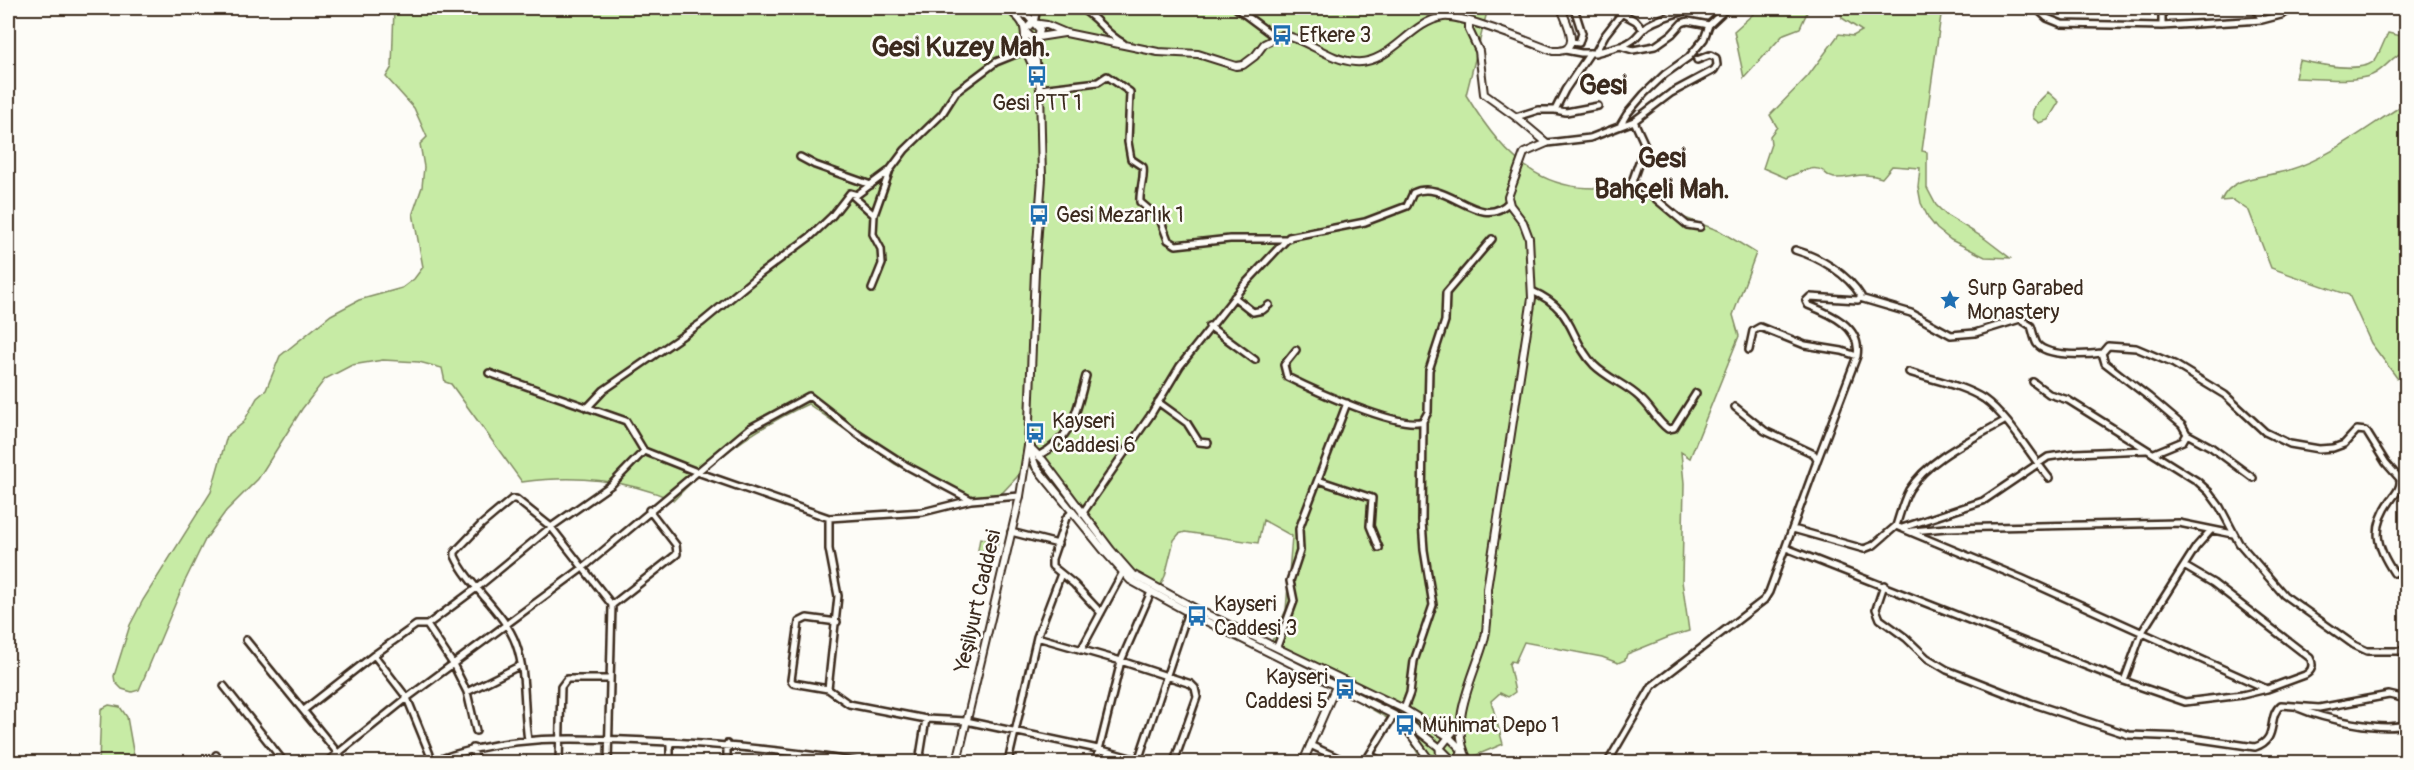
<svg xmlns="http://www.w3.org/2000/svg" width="2414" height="770" font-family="Pangolin,sans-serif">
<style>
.green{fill:#c7eba5;stroke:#818a62;stroke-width:1.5}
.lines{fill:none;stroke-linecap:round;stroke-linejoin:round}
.minor-casing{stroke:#3b2a1e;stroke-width:10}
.tertiary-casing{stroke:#3b2a1e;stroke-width:10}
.secondary-casing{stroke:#3b2a1e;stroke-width:11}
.minor{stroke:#fdfcf7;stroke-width:5}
.tertiary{stroke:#fdfcf7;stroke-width:6}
.secondary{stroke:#fdfcf7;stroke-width:7}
.labels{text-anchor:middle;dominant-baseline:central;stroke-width:5;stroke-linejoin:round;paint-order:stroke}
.poi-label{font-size:21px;fill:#3b2a1e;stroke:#fdfcf7;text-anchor:start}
.street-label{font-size:21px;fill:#3b2a1e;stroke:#fdfcf7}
.district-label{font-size:27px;font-weight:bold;fill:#3b2a1e;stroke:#fdfcf7}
</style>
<rect width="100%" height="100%" fill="#fdfcf7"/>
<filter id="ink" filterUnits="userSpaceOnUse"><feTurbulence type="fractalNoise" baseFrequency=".0167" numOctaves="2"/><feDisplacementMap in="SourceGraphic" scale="12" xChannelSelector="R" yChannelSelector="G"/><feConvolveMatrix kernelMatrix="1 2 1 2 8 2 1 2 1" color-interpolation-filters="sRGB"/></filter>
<g filter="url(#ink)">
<path class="green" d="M394,8h63l4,3 27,-3h1000l-22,87c42,69 84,108 171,88l40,32 43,16 36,22 -23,62 6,21 -49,122 -9,-6 3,31 -2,98 7,50 -20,6 -42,17 -2,6 -7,3 -16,-6 -78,-15 -9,20 -4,-1 -2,3 6,28 -7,5 -8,-4 -9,8 12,43 -43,18h-37l-14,-24 -15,-16 -45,-26 -83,-42 20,-44 6,-74 -29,-16 -5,23 -73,-11 -6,2 -5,6 -9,36 -10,21 -33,-22 -15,-16 -83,-100 -7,18 -15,16 -5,2 -32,4 -70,-35 -87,-60c-51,23 -95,55 -134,96 -50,-21 -99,-25 -152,-18l-71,-98 -6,-2 -3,-14 -23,-6 -36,-2 -31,5 -27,14 -23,30 -44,70 -32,32 -21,29 -21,43 -45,107 -7,2 -10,-3 -7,-7 -1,-6 16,-51 13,-25 68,-108 16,-56 16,-13 14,-25 9,-8 14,-34 51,-41 28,-15 43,-12 12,-9 9,-12 -10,-54 9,-26 2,-20 -4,-23 7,-7 -13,-29 -28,-31 6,-10z
M1760,8h49l-9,20 -16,6 -40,44 -10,-47z
M1840,8h102l-20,143 5,1v36l9,17 10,10 38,23 26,20 -25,-1 -34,-17 -14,-11 -8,-10 -8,-16 -3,-16 2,-19 -28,-2 -10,12c-21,-7 -30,1 -48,0 -6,-1 -7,-4 -11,-7 -10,-7 -27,3 -37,7l-23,-10 8,-24 -1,-8 7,-9 -7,-12 38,-39 31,-42 14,2 9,-5 -20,-13z
M2388,33l18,4v14c-14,4 -20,18 -34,24 -20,8 -55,3 -77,3l4,-18c17,4 64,14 76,0 5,-7 9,-19 13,-27z
M2048,92l11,10 -11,18 -9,3 -6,-5c-3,-11 8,-18 15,-26z
M2406,103v287l-35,-47 -22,-48 -78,-27 -22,-57 -16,-11 -12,1c10,-27 45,-23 68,-31 42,-13 80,-44 117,-67z
M980,538l18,3 -2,12 -18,-3z
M109,705l11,2 7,10 8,45h-36l2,-53z"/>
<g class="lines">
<g class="minor-casing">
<path id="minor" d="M1079,8c17,7 26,26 44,35
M1236,8l39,29
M2036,8l11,10 15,6 100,2 100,-6 19,-5 13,-7
M2255,8l7,12
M1623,14l13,7 7,8
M1034,23l3,-15
M2162,26v-18
M1571,42l8,1 3,-10 -8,-25
M1621,46c17,-6 16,-13 27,-21 15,-9 31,-12 47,-17
M1565,50l16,3h14l25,-7 13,4 22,-4 17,-12 10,-11 6,-2 21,4
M1595,53l10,-18 21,-27
M1040,89l58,-7 9,-6 23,16 -2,50 3,17 12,8c2,12 -4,23 -3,35l20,17 8,21 8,5 54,-6h59
M1555,110l11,2 32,-6
M1516,117l22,-7h17l10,-20 25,-37
M1634,121l11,24 -13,37 18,12 37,31 13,2
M1621,124l6,-10 17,-20 21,-20 24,-17 15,-18 5,-14 18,-17
M1547,143l43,-5 44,-17 37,-28 43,-23 3,-5 -1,-7 -6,-3 -13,5
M800,157l15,8 56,20
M874,215l-20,-18 35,-26
M1795,250c24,7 53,24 66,46l-3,4 -48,-3 -4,4 2,4c23,9 54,22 49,51l-40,105
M872,289l10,-25 -1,-15 -8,-15 1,-19 16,-45 15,-20 37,-36 14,-22 40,-30 30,-12
M1532,291c44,19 36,47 62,74 13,13 33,20 46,33 11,9 16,22 28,31l6,-1 22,-35
M1234,297l19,15 10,-2 6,-5
M1860,298l51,15 40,22 24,-2 45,-14 11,7c2,5 3,13 6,18 10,13 50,11 65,9
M1209,326l46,34
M1296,350l-12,15 3,12c24,12 113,53 136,44l5,-9 1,-42 16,-49 1,-28 46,-54
M1749,350l4,-19 7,-4 45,18 37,6 15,5
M1909,372c24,8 53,13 75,27 23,16 47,57 65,79
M489,373l137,48 18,30 53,21 132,46 94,-6 48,-12
M2033,382l16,12 19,6 129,81 12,11 11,15 19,36 45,52 70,50 13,6h39
M1158,402l29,21 12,19 9,1
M587,408l17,-18 97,-67 59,-49 51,-38 21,-20 18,-23 7,2
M2187,434l24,13 42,31
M2154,453l29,-12 4,-7 -5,-9 -33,-28 -44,-34 -3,-10 6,-7 28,2 38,16 51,31 40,37 25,12 29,5 14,-1 11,-4 13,-14 9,1 20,32 14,16c1,9 -4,14 -9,21 -20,28 -15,46 3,73
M1038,456c36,-19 38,-44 48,-80
M1318,480l54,18 -2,28 9,22
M1072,512l-6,6 -14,41v7l22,18 27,29
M1082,514l68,-98 30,-50 64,-81 45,-48 76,-15 42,-16 6,-13c33,-16 67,40 96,9
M1896,526c4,-12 7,-25 13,-36 20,-32 64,-51 95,-69
M1902,528l81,-27 65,-44 27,-4 71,-3
M1793,529l71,20 10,-4 22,-19 125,52 246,111
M1912,531l34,-3 233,-5 54,11
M1011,532l47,12
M1786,548l338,133 61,21 57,-7 25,-6 38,-14c7,-4 9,-10 5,-17l-97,-75 -29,-17
M1884,585l-8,24 4,10 26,19 21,20 20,12 84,33 98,32 57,2 69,10c25,-8 11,-30 26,-42l38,3 70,-13 17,4
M612,605l65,-51 -1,-9 -27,-35
M837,622l-30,-4 -8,4 -8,58 2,3 35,6 21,15 77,15 40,2 132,28 47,13
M427,625l51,-38 73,-60 60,-42 33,-34
M1037,637l84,24 70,23 4,4 2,9 -23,65
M246,640l99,122
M1277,647l17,-46 -4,-20 10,-30 -1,-22 48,-126
M1081,650l42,-78
M374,655l42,-30h11l26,39 14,28 9,39
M2124,681l18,-49 54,-85 15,-17
M224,686l60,76
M828,689l10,-93 -9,-47v-31
M467,692l54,-27
M2298,708c23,10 86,25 108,16
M1404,709l6,-16 4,-32 19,-56 -9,-55 -2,-28 1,-101
M304,710l70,-55 33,43 26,64
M528,740c-5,-32 -1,-65 -12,-96 -12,-33 -47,-57 -61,-88v-4l26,-27 31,-26h4l35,28 61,78 -4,157
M670,742v20
M1310,745l37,17
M473,748l3,14
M216,755l6,7
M1370,755l12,7
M1138,761l50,-149
M327,762l80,-64 177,-131 166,-139 59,-32 50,39 48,31 64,34 49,-4
M432,762c74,-28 138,-24 215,-21 71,3 139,9 208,21
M559,762l2,-75 6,-8h42
M727,762v-18
M919,762l7,-43
M1008,762l29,-125 24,-63
M1096,762l25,-101 30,-69
M1365,762l29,-47
M1608,762l44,-76 112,-86 5,-8 47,-128 1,-5 -3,-5 -49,-23 -30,-24"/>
</g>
<g class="tertiary-casing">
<path id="tertiary" d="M1004,8l24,8 12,14 -6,19 6,40 2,89 -7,93 -7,175 8,21 70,86 24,27 58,32 206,103 17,10 29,23
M1014,14c15,12 9,19 12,35 1,6 5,12 7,18
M1026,29l6,-6 15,2 19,8 92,19 40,2 38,12 7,-1 12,-9 9,-12 18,-9c24,3 46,25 73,27 35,3 55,-40 88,-45 19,-3 88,26 110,34 31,2 14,-27 8,-43
M1026,32l6,6 32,-5
M1031,448l12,12 68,90 21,24 64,35 208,100 45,28 13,13 -4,12
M1401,721l30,41
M957,762l63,-266 8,-50
M1303,762l34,-78
M1454,762l-14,-14 20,-25
M1469,762c-22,-39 4,-82 15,-121 5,-17 3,-35 3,-52l45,-291 -3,-60 -6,-16 -13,-17 -2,-8 16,-44 23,-10 -31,-26 -32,-23 -5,-43 -10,-21v-9"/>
</g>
<g class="secondary-casing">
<path id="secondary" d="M1440,748l1,14"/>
</g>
<use href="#minor" class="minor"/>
<use href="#tertiary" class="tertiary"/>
<use href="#secondary" class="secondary"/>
</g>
</g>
<defs>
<g id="bus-bare" transform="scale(1.62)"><path d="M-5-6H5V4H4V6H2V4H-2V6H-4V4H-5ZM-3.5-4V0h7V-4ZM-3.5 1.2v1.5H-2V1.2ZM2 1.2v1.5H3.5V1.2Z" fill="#1f6fb2" stroke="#fdfcf7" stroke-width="2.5" paint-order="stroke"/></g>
<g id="sight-bare" transform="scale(1.62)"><path d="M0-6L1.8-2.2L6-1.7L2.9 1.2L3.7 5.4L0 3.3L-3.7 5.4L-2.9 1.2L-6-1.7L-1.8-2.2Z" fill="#1f6fb2" stroke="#fdfcf7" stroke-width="2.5" paint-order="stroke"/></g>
</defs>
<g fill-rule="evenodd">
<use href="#bus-bare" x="1282" y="35"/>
<use href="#bus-bare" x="1037" y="76"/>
<use href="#bus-bare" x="1039" y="215"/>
<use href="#sight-bare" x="1950" y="300"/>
<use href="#bus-bare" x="1035" y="433"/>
<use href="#bus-bare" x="1197" y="616"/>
<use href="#bus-bare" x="1345" y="689"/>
<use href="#bus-bare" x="1405" y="725"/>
</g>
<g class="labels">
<g class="poi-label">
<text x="1299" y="35">Efkere 3</text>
<text x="1037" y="103" text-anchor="middle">Gesi PTT 1</text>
<text x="1056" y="215">Gesi Mezarlık 1</text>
<text x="1967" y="288">Surp Garabed<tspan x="1967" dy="24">Monastery</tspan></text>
<text x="1052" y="421">Kayseri<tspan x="1052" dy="24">Caddesi 6</tspan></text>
<text x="1214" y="604">Kayseri<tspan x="1214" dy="24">Caddesi 3</tspan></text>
<text x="1328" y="677" text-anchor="end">Kayseri<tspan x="1328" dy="24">Caddesi 5</tspan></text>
<text x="1422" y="725">Mühimat Depo 1</text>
</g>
<g class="street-label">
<text transform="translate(978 601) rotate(-77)">Yeşilyurt Caddesi</text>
</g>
<g class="district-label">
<text x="961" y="47">Gesi Kuzey Mah.</text>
<text x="1603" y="85">Gesi</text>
<text x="1662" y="158">Gesi<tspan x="1662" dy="31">Bahçeli Mah.</tspan></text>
</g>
</g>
<rect width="2414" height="770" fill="none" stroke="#fdfcf7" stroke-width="30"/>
<rect x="15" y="15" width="2384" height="740" fill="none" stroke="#3b2a1e" stroke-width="2" filter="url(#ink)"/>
</svg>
